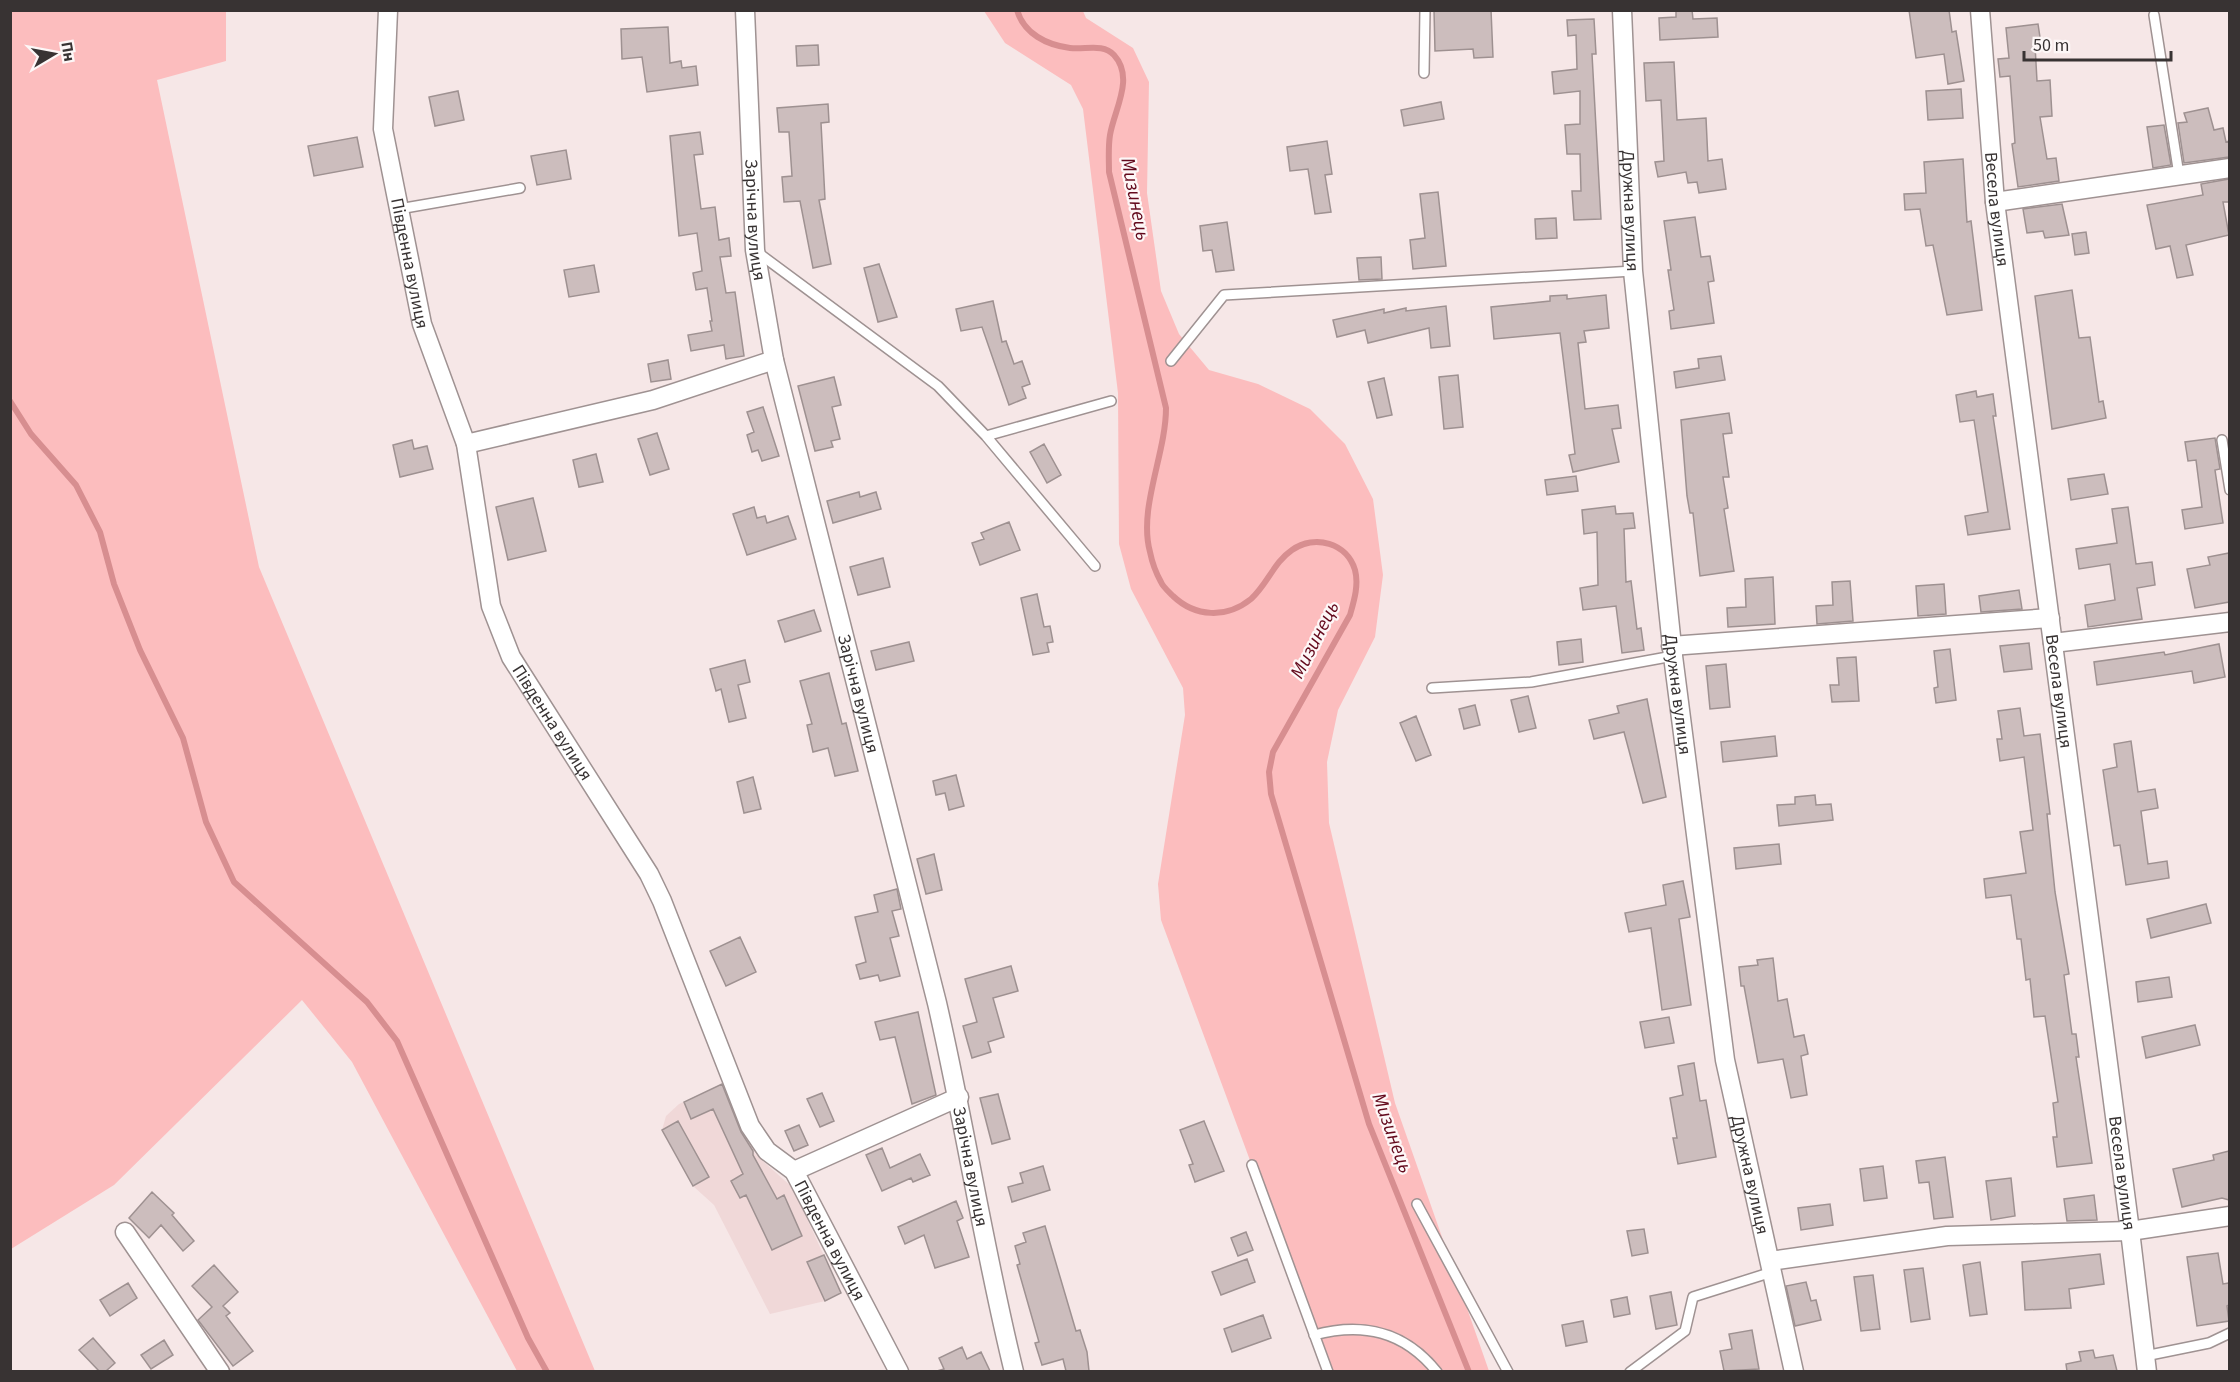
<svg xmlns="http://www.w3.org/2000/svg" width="2240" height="1382" font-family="'Source Sans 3',sans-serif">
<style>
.built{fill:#f0d8d8}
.green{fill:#fcbdbe}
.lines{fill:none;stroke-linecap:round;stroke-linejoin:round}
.stream{stroke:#d78e90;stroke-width:6}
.building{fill:#ccbdbd;stroke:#9e9191;stroke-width:1.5}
.service-casing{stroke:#9f9292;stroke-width:12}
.minor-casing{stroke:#9f9292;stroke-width:21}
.service{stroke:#fff;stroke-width:9}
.minor{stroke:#fff;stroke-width:18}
.labels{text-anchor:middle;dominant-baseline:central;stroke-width:4.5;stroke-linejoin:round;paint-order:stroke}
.street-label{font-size:18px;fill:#383333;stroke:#fdf7f7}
.water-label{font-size:20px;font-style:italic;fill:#63091c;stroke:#fdf7f7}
</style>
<rect width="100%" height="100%" fill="#f6e7e7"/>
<path class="built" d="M722,1084l33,70 38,34 48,105 -16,8 -55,13 -56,-109 -21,-19 -31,-56 4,-14 13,-12z"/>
<path class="green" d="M11,10l215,1v50l-69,19 102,487 336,804h-78l-165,-309 -50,-62 -188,185 -103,64z
M984,11h99l3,7 47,30 16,34 -2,111 14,98 18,43 30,36 49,14 52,25 35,35 28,55 10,76 -8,62 -37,73 -11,52 2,61 66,280 94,268h-161l-167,-451 -3,-36 27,-169 -2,-27 -52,-99 -12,-45 -1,-151 -35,-284 -12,-24 -66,-42z"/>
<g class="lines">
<path class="stream" d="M1017,10c7,24 30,35 53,38 15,2 33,-5 44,7 21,23 0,55 -4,80 -2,12 -1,25 -1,37l57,236c0,46 -28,100 -16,144 2,10 6,21 11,30 2,5 8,10 12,14 22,21 53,23 78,3 16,-14 23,-37 41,-49 23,-16 55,-7 63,20 4,15 -1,31 -5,45l-77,137 -4,20 2,22 98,330 100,248
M10,401l21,33 45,51 24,47 14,52 26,66 43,88 23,84 28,60 133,120 30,39 131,297 19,34"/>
</g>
<path class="building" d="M1434,10h57l2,47 -19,1 -1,-9 -38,2z
M1676,10h16l1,9 24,-1 1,19 -58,3 -1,-22 17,-1z
M1909,10h40l3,22 4,-1 8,50 -16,3 -4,-30 -28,4z
M1594,19l2,35h-4l9,165 -27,1 -2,-29h9l-1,-37h-13l-2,-29 15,-1v-33l-26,3 -2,-22 25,-3 -1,-34 -8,1 -1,-16z
M2038,24l3,20 -6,1 2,36 13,-1 2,36 -12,1 7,42 9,-1 3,23 -41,6 -6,-43 3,-1 -5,-67 -10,1 -2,-18 11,-1 -3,-30z
M668,27l2,36 11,-2 1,7 14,-2 2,19 -51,7 -5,-35 -20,2 -1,-30z
M818,45l1,20 -22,1 -1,-20z
M1674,62l3,58 29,-2 2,43 14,-2 4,30 -27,4 -2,-11 -9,1 -2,-11 -28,5 -3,-15 9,-1 -3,-61 -15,1 -2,-38z
M1961,89l2,29 -35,2 -2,-29z
M458,91l6,29 -29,6 -6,-29z
M1441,102l3,17 -40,7 -3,-16z
M828,104l1,18 -8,1 4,76 -6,1 12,64 -18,4 -13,-67 -16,1 -2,-25 10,-1 -3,-44h-10l-2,-24z
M2208,108l6,22 9,-2 3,14 3,-1v16l-45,6 -6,-40 9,-1 -3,-9z
M2164,125l7,40 -18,3 -6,-41z
M700,132l3,22 -9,1 7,54 14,-2 4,33 10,-2 2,18 -11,1 6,36 9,-1 9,64 -18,3 -2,-14 -33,6 -3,-16 24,-4 -2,-10h2l-5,-33 -11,2 -3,-17 9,-2 -5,-38 -18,3 -9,-100z
M357,137l6,30 -49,9 -6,-30z
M1327,141l5,33 -7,1 6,37 -16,2 -7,-45 -18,2 -3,-24z
M566,150l5,29 -34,6 -6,-29z
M1963,159l4,63 4,-1 11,89 -35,5 -14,-70 -7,1 -6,-37 -15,1 -1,-16 22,-1 -2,-31z
M2229,179v23h-6l6,33 -43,10 7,30 -16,3 -7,-32 -14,3 -9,-44 56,-10 -2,-11z
M1438,192l8,74 -33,3 -3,-29 15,-2 -5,-44z
M2062,204l7,31 -24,3 -2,-7 -16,2 -4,-24z
M1695,217l6,40 9,-1 4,25 -6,1 6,41 -43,6 -2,-18 5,-1 -6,-40h3l-7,-49z
M1556,218l1,20 -21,1 -1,-20z
M1227,222l7,48 -18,2 -4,-22 -9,1 -3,-25z
M2086,232l3,21 -14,2 -3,-21z
M1381,257l1,22 -23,1 -2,-22z
M879,264l18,53 -19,5 -14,-54z
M594,265l5,27 -30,5 -5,-27z
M2072,290l7,48 11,-1 9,65 4,-1 3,17 -54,11 -17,-133z
M1567,295v4l39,-4 3,33 -25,3 2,11 -8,1 7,66 33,-4 3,23 -9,1 7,33 -46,10 -4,-17 6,-1 -15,-121 -66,6 -3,-32 59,-6v-5z
M993,301l9,41 4,-1 8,23 8,-3 8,23 -8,3 4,11 -17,7 -27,-78 -21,4 -5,-22z
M1446,306l4,40 -19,2 -2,-20 -61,15 -3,-13 -28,7 -4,-17 51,-11v4l22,-5v3z
M1721,356l4,24 -49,8 -2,-16 25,-4 -1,-9z
M668,360l3,19 -20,3 -3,-18z
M1458,375l5,52 -19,2 -5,-52z
M834,377l7,28 -9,2 8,32 -9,2 2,6 -18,4 -17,-65z
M1384,378l8,37 -15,3 -9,-36z
M1976,391l1,6 16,-3 3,22h-3l17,113 -42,6 -3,-19 23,-4 -14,-92 -14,2 -4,-27z
M763,407l16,49 -17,5 -4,-11 -6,2 -5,-17 7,-3 -7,-20z
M1729,413l3,20 -9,1 6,43h-6l5,31 -4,1 10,62 -34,5 -7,-63h-3l-3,-17 -6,-76z
M657,433l12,36 -19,6 -12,-36z
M2215,438l5,31 -5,1 8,53 -38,6 -3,-19 20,-3 -6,-47 -8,1 -3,-19z
M412,440l2,9 13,-3 6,23 -33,8 -7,-32z
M1044,444l17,31 -14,8 -17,-31z
M596,454l7,28 -24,5 -6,-27z
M2104,474l4,20 -37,6 -3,-21z
M1576,476l2,15 -31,4 -2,-15z
M859,492l1,5 16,-5 5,17 -48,14 -6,-22z
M533,498l13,53 -38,9 -12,-53z
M1615,506l1,8 17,-1 2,15 -11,1 2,53 5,-1 6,48 4,-1 3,22 -22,3 -6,-47 -33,4 -3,-22 18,-3 -1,-53 -13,2 -2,-24z
M754,507l3,11 8,-2 2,7 21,-7 8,23 -49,16 -14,-41z
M2128,507l8,57 16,-2 3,23 -18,3 5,31 -54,8 -3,-22 30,-5 -5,-36 -31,5 -3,-20 41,-6 -5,-34z
M1009,522l11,28 -40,15 -8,-22 12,-4 -3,-6z
M2229,553v49l-34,6 -8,-39 23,-4 -2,-8z
M883,558l7,29 -32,8 -8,-28z
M1773,577l2,47 -47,3 -1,-19 19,-1 -1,-28z
M1850,581l3,40 -36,3 -1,-18 17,-1 -1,-23z
M1944,584l2,30 -28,2 -2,-30z
M2019,590l3,19 -41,3 -2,-16z
M1037,594l7,33 6,-1 3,16 -6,1 2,9 -16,3 -12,-57z
M814,610l7,21 -36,11 -7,-21z
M1581,639l2,23 -24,3 -2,-23z
M909,642l5,19 -38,9 -5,-19z
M2029,643l3,26 -28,3 -4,-26z
M2219,644l6,33 -31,6 -2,-12 -95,14 -3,-23 70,-10 1,3z
M1950,649l6,51 -20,3 -2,-15 4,-1 -4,-36z
M1856,657l3,44 -27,1 -2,-17h9l-2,-27z
M745,660l5,22 -12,3 8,33 -17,4 -8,-33 -5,2 -6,-22z
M1726,664l4,43 -20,2 -4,-43z
M829,673l13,51 4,-1 12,48 -23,5 -7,-28 -15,4 -6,-27 5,-1 -12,-43z
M1528,696l8,32 -17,4 -8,-32z
M1647,699l19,98 -23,6 -19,-71 -30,7 -5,-19 30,-7 -2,-7z
M1475,705l5,20 -16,4 -5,-20z
M2020,708l4,28 16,-2 10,80h-3l8,78 14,82 -5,1 8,59h4l3,23h-3l16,106 -35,4 -4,-30h4l-4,-34 5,-1 -13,-86 -11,1 -4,-38 -4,1 -5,-41h-4l-6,-44 -25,3 -2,-19 42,-6 -6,-41 13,-2 -9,-73 -24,4 -3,-22h5l-4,-28z
M1416,716l15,39 -15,6 -16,-38z
M1775,736l2,20 -54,6 -2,-20z
M2131,741l7,51 17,-3 3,19 -17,3 7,53 19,-3 2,17 -43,7 -6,-40 -6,1 -11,-76 14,-3 -3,-23z
M956,775l8,31 -15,4 -4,-17 -9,2 -3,-14z
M753,777l8,32 -17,4 -7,-31z
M1815,795l1,10 15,-1 2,16 -54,6 -2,-21 18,-1v-7z
M1779,844l2,20 -45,5 -2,-21z
M934,854l8,36 -16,4 -9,-35z
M1683,881l7,36 -11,2 12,86 -29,5 -11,-82 -22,4 -4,-19 41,-8 -3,-20z
M897,889l4,20 -9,2 7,25 -9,2 10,38 -20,5 -2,-6 -18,4 -4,-14 10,-3 -11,-45 23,-5 -4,-17z
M2206,904l5,19 -60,15 -4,-19z
M740,937l16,35 -30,14 -16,-35z
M1773,958l5,43 9,-2 7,38 10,-2 4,19 -7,2 6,39 -16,3 -8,-39 -25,4 -14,-77h-3l-2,-19 19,-2 -1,-5z
M1011,966l7,25 -25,7 11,39 -16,5 3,10 -19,6 -9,-32 14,-4 -12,-43z
M2169,977l3,20 -34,5 -2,-20z
M918,1012l18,83 -24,9 -17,-67 -15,3 -5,-18z
M1669,1017l5,26 -29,5 -5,-26z
M2195,1025l5,20 -54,13 -4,-21z
M1694,1063l6,38 6,-1 10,57 -38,7 -5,-26h4l-7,-40 13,-3 -5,-29z
M722,1084l19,48 12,19v4l24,44 7,-4 18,41 -30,14 -26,-55 -6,3 -9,-17 12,-7 -30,-65 -22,10 -7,-17z
M822,1093l12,28 -14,6 -13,-28z
M998,1094l12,45 -18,5 -12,-46z
M678,1121l31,56 -16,9 -31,-56z
M1204,1121l20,50 -29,11 -6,-17 4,-1 -13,-34z
M799,1125l9,20 -14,6 -9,-20z
M882,1148l8,20 30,-14 10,21 -17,7 -2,-4 -29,13 -16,-36z
M2229,1151v49l-7,-2 -40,9 -9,-38 41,-9 -1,-5z
M1945,1157l8,60 -19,2 -5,-37 -10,1 -3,-22z
M1043,1166l7,24 -38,12 -4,-15 15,-4 -3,-10z
M1883,1166l4,32 -23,3 -4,-32z
M2011,1178l4,38 -24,4 -5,-39z
M152,1192l22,21 -2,2 22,26 -11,10 -22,-26 -12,13 -20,-20z
M2094,1195l3,25 -30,1 -3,-22z
M956,1201l7,17 -6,3 12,36 -34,11 -11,-33 -19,9 -7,-17z
M1830,1204l3,21 -32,5 -3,-22z
M1045,1226l31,105 4,-1 7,22 2,19h-23l-3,-12 -21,6 -7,-22 4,-1 -22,-77 3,-1 -5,-18 11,-4 -3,-9z
M1644,1229l4,24 -16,3 -5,-25z
M1246,1232l7,18 -15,6 -7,-18z
M2218,1253l5,31 6,-1v22l-2,1 2,15 -32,5 -10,-69z
M2100,1254l4,30 -35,5 2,19 -46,2 -3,-48z
M824,1255l17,38 -16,8 -18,-39z
M1247,1259l8,23 -34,13 -9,-23z
M1980,1262l7,52 -17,2 -7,-51z
M214,1265l24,27 -15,14 7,7 -4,3 27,35 -20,15 -35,-46 14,-13 -20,-21z
M1923,1268l7,51 -19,3 -7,-52z
M1873,1275l7,54 -19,2 -7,-54z
M1806,1282l5,19 5,-1 5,20 -26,6 -9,-40z
M128,1283l9,15 -27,18 -10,-16z
M1671,1292l6,33 -21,4 -6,-33z
M1627,1297l3,17 -16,3 -3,-17z
M1263,1315l8,23 -39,14 -8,-23z
M1583,1321l4,21 -21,4 -4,-21z
M1752,1330l7,39 -35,2 -4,-20 12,-2 -3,-15z
M93,1338l22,25 -9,8h-7l-20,-21z
M164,1340l9,15 -22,14 -10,-14z
M962,1347l5,12 14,-7 9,19h-53l7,-2 -5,-11z
M2093,1350l2,8 18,-3 4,16h-50l-1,-7 15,-3 -2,-9z"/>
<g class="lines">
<g class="service-casing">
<path id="service" d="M2154,15l25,160
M1424,73l1,-63
M399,209l121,-21
M757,252l181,134 48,50 109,130
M1171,361l53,-66 409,-24
M986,436l125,-35
M2222,440l8,50
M1432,688l99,-6 142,-26
M1252,1165l76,207
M1417,1204l91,168
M1314,1335c49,-13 90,-4 123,37
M2145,1356l64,-13 21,-10
M1630,1372l55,-41 8,-34 79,-25"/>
</g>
<g class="minor-casing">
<g id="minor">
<path id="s1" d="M388,10l-5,119 39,195 44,120 25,162 20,51 138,217 13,27 88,225 17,25 27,20 105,201"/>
<path id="s2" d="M745,10l10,240 19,110 163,643c28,122 47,247 77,369"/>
<path id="s3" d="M1622,10l11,261 40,385 52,404 69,312"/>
<path id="s4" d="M1980,10l15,192 135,1029 17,141"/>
<path d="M1995,202l235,-34"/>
<path d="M466,444l187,-44 121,-40"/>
<path d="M2053,643l177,-21"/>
<path d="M1671,646l379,-28"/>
<path d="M794,1171l165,-74"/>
<path d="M125,1232l95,140"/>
<path d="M1770,1261l177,-25 183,-5 100,-15"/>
</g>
</g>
<use href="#service" class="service"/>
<use href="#minor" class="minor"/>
</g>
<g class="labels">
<g class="street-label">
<text stroke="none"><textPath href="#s4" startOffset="200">Весела вулиця</textPath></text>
<text stroke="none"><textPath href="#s3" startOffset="201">Дружна вулиця</textPath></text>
<text stroke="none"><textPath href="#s2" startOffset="210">Зарічна вулиця</textPath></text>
<text stroke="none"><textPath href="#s1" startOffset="256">Південна вулиця</textPath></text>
<text stroke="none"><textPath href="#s4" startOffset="686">Весела вулиця</textPath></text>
<text stroke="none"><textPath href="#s2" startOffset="696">Зарічна вулиця</textPath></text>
<text stroke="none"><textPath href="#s3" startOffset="687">Дружна вулиця</textPath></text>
<text stroke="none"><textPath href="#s1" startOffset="742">Південна вулиця</textPath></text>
<text stroke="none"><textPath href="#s2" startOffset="1182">Зарічна вулиця</textPath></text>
<text stroke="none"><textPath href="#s4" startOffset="1172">Весела вулиця</textPath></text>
<text stroke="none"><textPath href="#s3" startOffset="1173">Дружна вулиця</textPath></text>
<text stroke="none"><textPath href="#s1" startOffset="1335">Південна вулиця</textPath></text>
</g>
<g class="water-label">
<text transform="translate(1135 199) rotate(79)">Мизинець</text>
<text transform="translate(1315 640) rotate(-63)">Мизинець</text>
<text transform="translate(1392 1133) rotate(70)">Мизинець</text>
</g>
</g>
<rect width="2240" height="1382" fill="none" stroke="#383333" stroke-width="24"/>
<g transform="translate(54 54) rotate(80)" stroke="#fdf7f7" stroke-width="4.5" paint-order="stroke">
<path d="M0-4.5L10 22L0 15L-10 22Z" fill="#383333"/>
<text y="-9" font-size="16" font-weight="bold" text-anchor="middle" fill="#383333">Пн</text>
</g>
<path d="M2024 51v9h147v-9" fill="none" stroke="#383333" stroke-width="3"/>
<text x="2033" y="51" font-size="18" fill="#383333" stroke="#fdf7f7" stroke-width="4.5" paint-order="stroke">50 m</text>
</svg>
